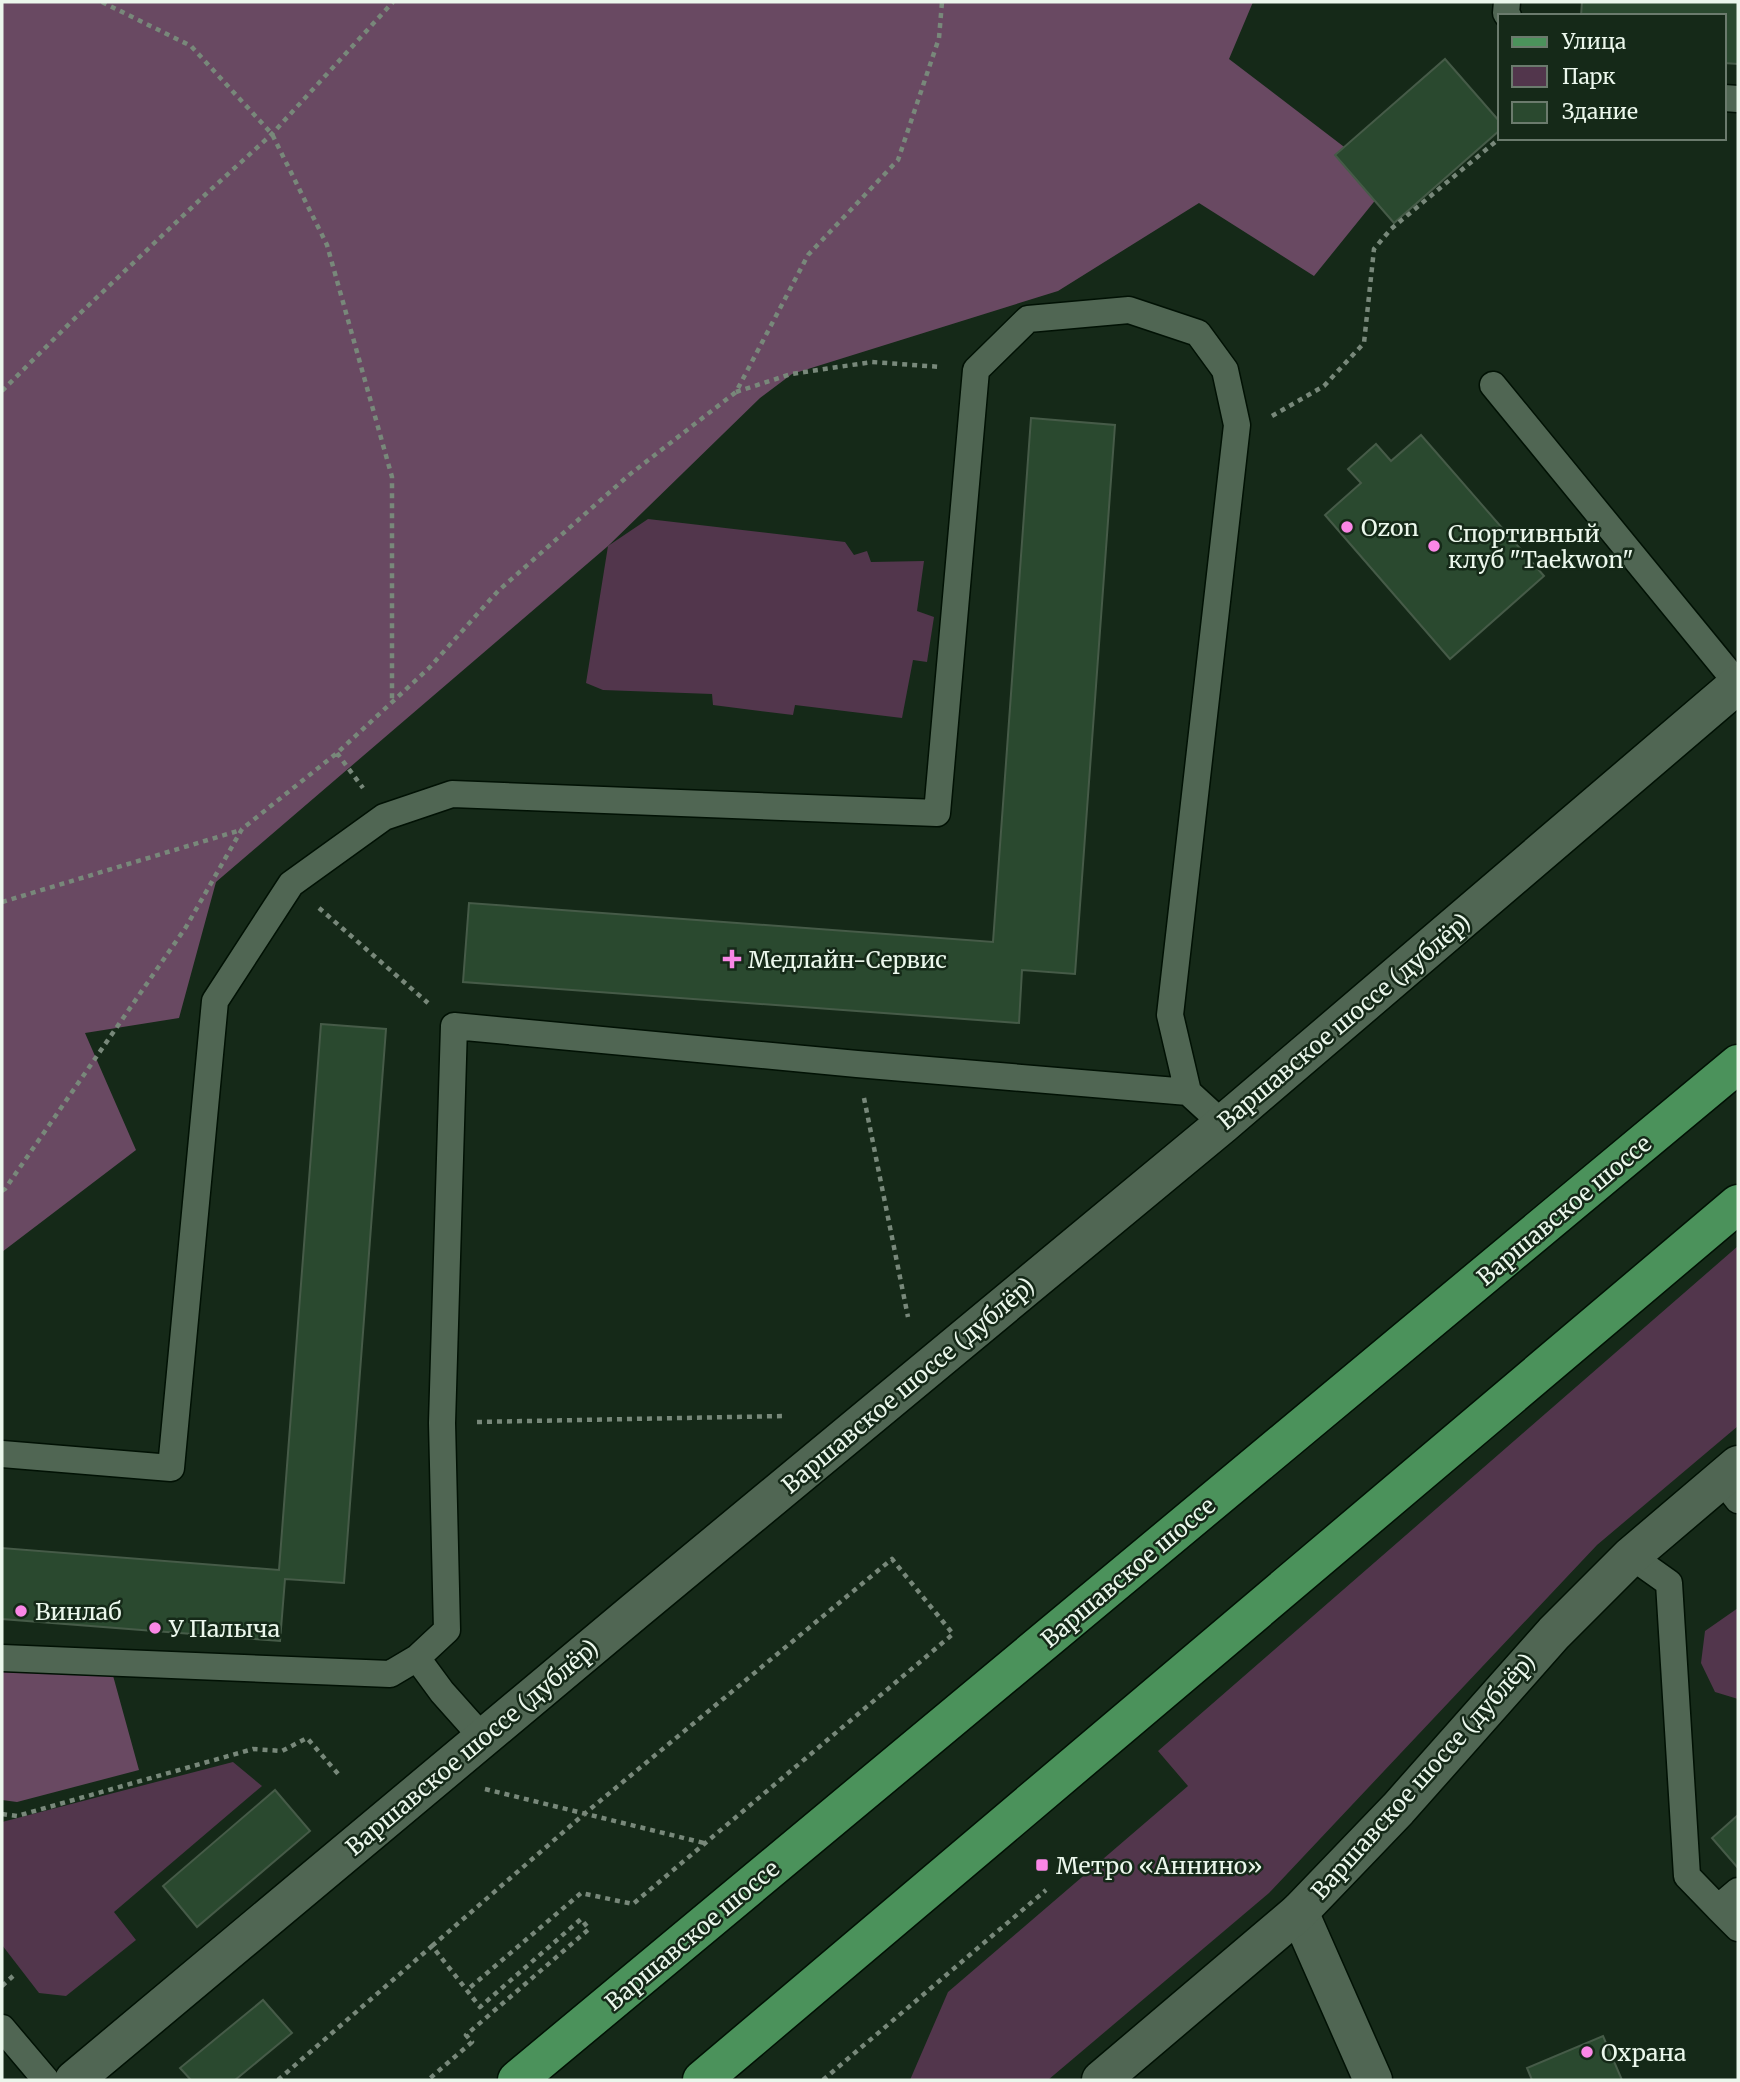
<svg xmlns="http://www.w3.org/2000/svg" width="1740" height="2082" font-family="Merriweather,serif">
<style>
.green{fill:#52364c}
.forest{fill:#694962}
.building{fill:#2a492f;stroke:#465b48;stroke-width:2}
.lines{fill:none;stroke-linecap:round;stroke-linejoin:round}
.service-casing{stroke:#011104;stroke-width:29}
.minor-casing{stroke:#011104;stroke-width:41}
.secondary-casing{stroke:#011104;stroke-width:41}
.primary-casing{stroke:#011104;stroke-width:41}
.path{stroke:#78887a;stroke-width:4.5;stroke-dasharray:5 5;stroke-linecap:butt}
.service{stroke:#506653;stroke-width:26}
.minor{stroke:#506653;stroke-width:38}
.secondary{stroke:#506653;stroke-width:38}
.primary{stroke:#4b925b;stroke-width:38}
.poi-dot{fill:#fa87e6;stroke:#152918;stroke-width:2.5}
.labels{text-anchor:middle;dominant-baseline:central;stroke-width:5;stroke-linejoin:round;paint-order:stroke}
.poi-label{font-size:23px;fill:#ebf7ec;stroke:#152918;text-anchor:start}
.street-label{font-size:23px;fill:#ebf7ec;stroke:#152918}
</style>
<rect width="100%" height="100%" fill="#152918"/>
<path class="green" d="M648,519l197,23 9,13 13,-4 4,11 53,-1 -7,50 17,6 -7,45 -14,-2 -11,58 -107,-13 -2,10 -80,-10 -1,-11 -109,-4 -17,-7 22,-137z
M1738,1246v180l-141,119 -328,348 -221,187h-138l38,-88 240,-206 -30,-35z
M1738,1608v91l-23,-7 -14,-29 4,-32z
M233,1762l29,24 -148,126 22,28 -70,56 -27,-3 -37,-48v-123z"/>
<path class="forest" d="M2,2h1251l-24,57 161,123 -76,94 -115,-73 -141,88 -266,83 -32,24 -152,148 -392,336 -37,136 -94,15 51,117 -134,102z
M2,1667l110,5 27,98 -122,32 -15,-2z"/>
<path class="building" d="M1582,2h156v62l-14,-1v-47h-143z
M1445,59l55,63v8l-106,93 -59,-68z
M1031,418l84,7 -40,549 -53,-4 -3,53 -556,-41 6,-79 524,39z
M1421,435l123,141 -94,83 -125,-144 36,-32 -13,-14 28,-25 15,17z
M321,1024l65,5 -42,554 -59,-4 -5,62 -278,-22v-71l277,22z
M275,1790l35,41 -113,96 -34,-41z
M1738,1815v53l-26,-30z
M263,2000l29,33 -57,47h-44l-11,-12z
M1603,2036l19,44h-90l-5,-12z"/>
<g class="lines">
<g class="service-casing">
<path id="service" d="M1507,2l-1,11 2,3
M1724,98l14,1
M1493,385l245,299
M1188,1092l35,32
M2,1454l169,14 44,-467 76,-117 93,-67 68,-23 485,19 39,-443 52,-51 101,-9 69,23 27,37 12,55 -67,590 18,77 -331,-28 -403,-38 -12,397 5,207 -30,28 25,34 41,46
M1721,1478l17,22
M1631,1556l38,27 18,293 31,32 20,-17
M2,1658l388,16 27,-16
M1718,1908l20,20
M2,2028l44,52"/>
</g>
<g class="minor-casing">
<path id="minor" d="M1299,1912l74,168"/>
</g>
<g class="secondary-casing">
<path id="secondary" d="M74,2080l561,-469 588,-487 515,-440
M1101,2080l198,-168 99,-103 156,-176 77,-77 107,-91"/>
</g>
<g class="primary-casing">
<path id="primary" d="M517,2080l1221,-1016
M702,2080l1036,-876"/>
</g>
<path class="path" d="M102,2l89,44 81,88 55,111 65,232v226
M2,391l70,-70 134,-127 66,-60 121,-132
M736,392l55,-18 81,-12 69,5
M1272,416l52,-30 40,-43 10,-94 17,-20 109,-91
M337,753l26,35
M2,902l239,-72
M319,908l109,95
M864,1098l44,219
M2,1191l3,-2 181,-262 56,-98 95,-76 92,-85 69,-77 131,-116 107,-83 72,-137 90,-95 41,-122 3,-36
M477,1422l307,-6
M485,1789l219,54
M2,1814l15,2 236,-67 29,2 25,-13 33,38
M432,1946l151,-131 309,-256 61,75 -320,270 -52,-11 -114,97
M2,1986l11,-10
M278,2080l154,-134 48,61 101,-88 8,10 -123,106 6,7 -44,38
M823,2080l223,-190"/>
<use href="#service" class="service"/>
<use href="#minor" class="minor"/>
<use href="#secondary" class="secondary"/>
<use href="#primary" class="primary"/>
</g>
<g class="poi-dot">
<circle cx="1347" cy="527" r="7"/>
<circle cx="1434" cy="546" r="7"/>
<path d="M728.5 948.5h7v7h7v7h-7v7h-7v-7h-7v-7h7z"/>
<circle cx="21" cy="1611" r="7"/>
<circle cx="155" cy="1628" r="7"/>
<rect x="1035" y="1858" width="14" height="14" rx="3.5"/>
<circle cx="1587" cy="2052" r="7"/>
</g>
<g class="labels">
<g class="poi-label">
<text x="1361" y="527">Ozon</text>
<text x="1448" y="533">Спортивный<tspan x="1448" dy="26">клуб "Taekwon"</tspan></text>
<text x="748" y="959">Медлайн-Сервис</text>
<text x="35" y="1611">Винлаб</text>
<text x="169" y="1628">У Палыча</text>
<text x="1056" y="1865">Метро «Аннино»</text>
<text x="1601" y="2052">Охрана</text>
</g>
<g class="street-label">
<text transform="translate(1344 1021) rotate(-40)">Варшавское шоссе (дублёр)</text>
<text transform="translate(1564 1210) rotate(-40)">Варшавское шоссе</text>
<text transform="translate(908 1385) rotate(-40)">Варшавское шоссе (дублёр)</text>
<text transform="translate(1128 1572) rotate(-40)">Варшавское шоссе</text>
<text transform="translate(472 1747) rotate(-40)">Варшавское шоссе (дублёр)</text>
<text transform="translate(1423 1776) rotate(-48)">Варшавское шоссе (дублёр)</text>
<text transform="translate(692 1935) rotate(-40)">Варшавское шоссе</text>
</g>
</g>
<rect width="1740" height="2082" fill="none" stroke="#ebf7ec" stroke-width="7"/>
<rect x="1498" y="14" width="228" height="126" fill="#152918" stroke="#6b7b6d" stroke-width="2"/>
<rect x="1512" y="37" width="35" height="10" fill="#4b925b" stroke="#6b7b6d" stroke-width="2"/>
<text x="1562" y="49" font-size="21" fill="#ebf7ec">Улица</text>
<rect x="1512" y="66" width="35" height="21" fill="#52364c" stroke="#6b7b6d" stroke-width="2"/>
<text x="1562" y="84" font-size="21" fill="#ebf7ec">Парк</text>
<rect x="1512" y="102" width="35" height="21" fill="#2a492f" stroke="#6b7b6d" stroke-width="2"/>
<text x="1562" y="119" font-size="21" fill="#ebf7ec">Здание</text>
</svg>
